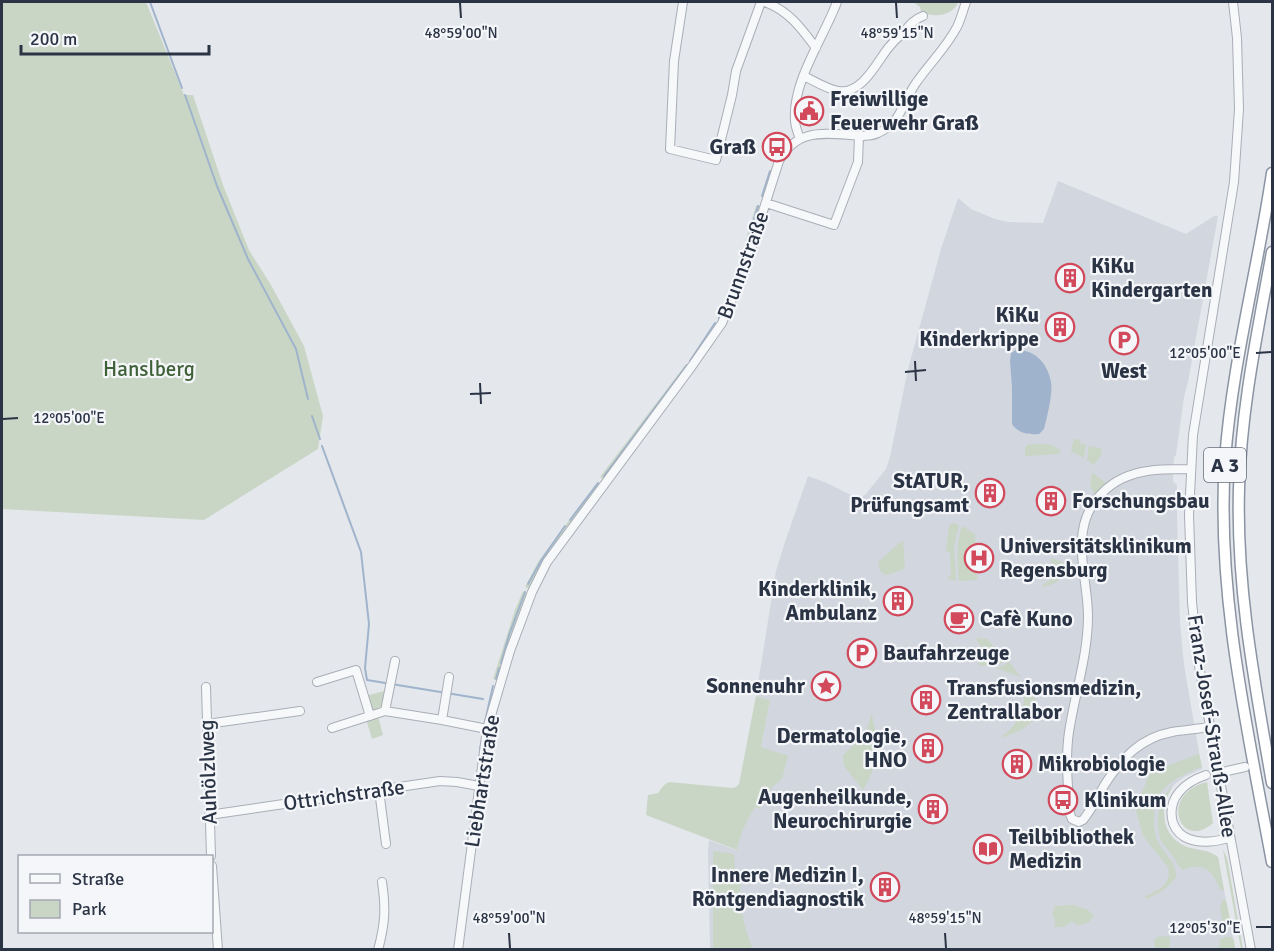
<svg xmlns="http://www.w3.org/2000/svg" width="1274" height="951" font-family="Signika,sans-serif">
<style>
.built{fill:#d2d6de}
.green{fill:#c9d6c5}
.water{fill:#9fb4cc}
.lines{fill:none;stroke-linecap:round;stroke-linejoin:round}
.stream{stroke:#9fb4cc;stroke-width:2}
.minor-casing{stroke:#a9aeb7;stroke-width:10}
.highway-casing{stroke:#8b94a3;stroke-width:13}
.minor{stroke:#f7f8fa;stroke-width:8}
.highway{stroke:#fff;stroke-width:10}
.ticks{fill:none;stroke:#2b3445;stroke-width:2}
.labels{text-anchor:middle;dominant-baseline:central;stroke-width:4.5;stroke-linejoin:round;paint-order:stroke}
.shield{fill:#f4f6f9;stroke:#676e7b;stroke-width:1.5}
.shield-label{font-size:20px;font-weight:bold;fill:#2b3445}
.poi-label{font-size:21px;font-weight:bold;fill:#2b3445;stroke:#f4f6f9;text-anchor:start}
.street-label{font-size:21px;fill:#2b3445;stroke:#f4f6f9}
.park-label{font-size:21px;fill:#3f6138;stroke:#f4f6f9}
.ticks-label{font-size:15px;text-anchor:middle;fill:#2b3445;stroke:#f4f6f9;stroke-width:4.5;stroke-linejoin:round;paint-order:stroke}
</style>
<rect width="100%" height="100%" fill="#e4e7ec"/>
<path class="built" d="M1058,181l128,53 28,-18h4l-30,166 -4,15 -8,58 -2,2 -1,24 4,4v32l3,106 4,42 18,104 -18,8 -10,8 -6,9 -4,16 1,15 4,8 4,5 12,9 22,4 11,6 17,92h-525l-2,-99 1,-10 27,10 7,-23 5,-10 7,-10 4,2 14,-16 -3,-3 -9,-43 9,-47 -14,-4 20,-125 8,-26 24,-69 19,7 32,16 7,-5 20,-25 4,-12 18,-88 33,-120 17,-51 13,11 24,10 13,3 35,1z"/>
<path class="green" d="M2,2h144l38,93h9l30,90 26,65 22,35 33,61 19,70 -5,33 -114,71 -202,-11z
M913,2h45c-5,14 -24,16 -37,10l-1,-5z
M758,205l4,2 -21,61 -3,-1 18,-61z
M686,364l4,3 -86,113 -4,-3z
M1074,439l6,1v3l6,2 -2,13 -13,-7z
M1031,444c11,1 23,-2 30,8l-2,2 -34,2v-8l2,-3z
M1089,446l13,3 -1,7 -7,9 -7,-5z
M1093,473l12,9 1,2 -8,12c-8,-6 -10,-14 -5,-23z
M597,483l3,2 -70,104 -5,-2 13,-25z
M953,523l6,2 -5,21 2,35 -8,-2v-3l3,-1 -1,-23h-4l3,-26z
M962,526l13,8 2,46 -18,1c-2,-19 -3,-37 3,-55z
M903,540l2,28 -11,5 -9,2 -5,-4 -2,-9z
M1051,558l19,7 -13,17 -15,6 2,-4 8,-5z
M523,591l5,3 -31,86 -4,-1 22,-69z
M977,638l10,1 20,21 -9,5 -19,1 -1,-6h3v-4h-3v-8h2v-4h-2z
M1009,662l12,15 -26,-9 6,-1z
M1025,686h2l17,27 -23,17 -20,8v-1c18,-12 24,-30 24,-51z
M388,690l-4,20 -13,4 -6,-18z
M756,696l14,4 -9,47 27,9 -6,23 -12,10 3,4 -14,16 -4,-2c-9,14 -15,27 -18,43l-91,-35 2,-20 10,-2 6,-8 5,-3 63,6 4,-1 3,-3z
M871,714c6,12 6,40 2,54 -2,8 -6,15 -10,22l-19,-24 -1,-11c14,-14 25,-19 28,-41z
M378,716l5,19 -11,4 -6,-20z
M1199,754l3,13c-15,5 -35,15 -43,28 -4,8 -5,19 -5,27 0,8 1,16 6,23 6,11 17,18 16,32 -8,11 -17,17 -30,22l-1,-3c13,-5 27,-12 23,-29l-25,-31 -8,-29 11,-24 5,-15 6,-1 1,3 19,-8z
M1207,782l6,41c-32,29 -56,-28 -6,-41z
M1171,787l1,1c-14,20 -10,50 15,59 11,4 22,3 31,10l6,34 -4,-1c-6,-18 -17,-30 -37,-20 -5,-4 -7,-9 -11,-15 -4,-5 -8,-10 -11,-15 -7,-17 -2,-40 10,-53z
M1223,850l4,8 16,91h-2z
M713,851l21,3 1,15 6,1c-2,29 0,50 11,77l-3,2h-36z
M1226,900l5,24 -4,4h-3l-4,-19 2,-8z
M1073,905l15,5 6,6c-4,7 -9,8 -17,9l-5,-4 -8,6h-10l1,-7 -3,-5 3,-9z
M1160,936l10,1v8l-2,4h-9l-5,-3v-6z
M1225,937h5l4,3 1,9h-16l1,-9z"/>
<path class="water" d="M1016,350c19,-1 32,14 35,32 2,12 -4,35 -7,47l-5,5c-11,1 -21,-1 -27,-10v-37l-2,-26 1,-8z"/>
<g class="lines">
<path class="stream" d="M150,2l32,86
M185,95l32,91 31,73 48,90 12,50
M762,196l8,-25
M752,225l6,-19
M746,247l5,-18
M740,266l4,-14
M731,290l7,-18
M719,318l10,-22
M690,361l25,-38
M312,416l8,23
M322,446l39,106 8,72 -4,44 2,12 116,19
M604,476l83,-111
M570,520l28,-37
M528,584l14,-25 23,-33
M501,663l8,-28 16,-43
M496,679l3,-11
M484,726l9,-40
M480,749l2,-9"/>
<g class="minor-casing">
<path id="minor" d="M683,2l-9,59 -4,88 46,11 16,-65 4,-24 25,-69
M765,2c24,9 36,26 51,46
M1233,2l4,36 2,71 -5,73 -41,253 -4,80 3,87 6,58 53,290
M804,76c10,5 23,13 34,15 24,4 38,-28 51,-44 4,-5 8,-9 13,-13 6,-7 12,-15 21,-18
M800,139c-2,-6 -5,-12 -5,-19 -3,-38 29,-83 42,-118
M766,203l68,22 24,-63 1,-26
M1190,469c-38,0 -73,0 -97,35 -22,33 -5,76 -5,112 0,39 -13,77 -19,116 -4,27 -1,55 1,82l2,5 7,3 4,-2c9,-11 15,-24 22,-36 17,-26 35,-46 67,-52 13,-2 25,-3 37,-5
M317,682l39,-12 14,46
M206,687l5,169
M385,711l10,-50
M442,720l7,-43
M207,724l93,-13
M332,728l53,-17 57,9 45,9
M1227,771l18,-4
M1206,775c-21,7 -40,23 -33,48 3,8 8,13 16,16 13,5 28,2 41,-1
M379,790l7,54
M209,815l231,-34 17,1 22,4
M212,866l6,84
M378,950c7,-26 8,-41 4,-68
M458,950l29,-221 23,-78 22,-59 15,-30 145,-196 30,-43 22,-52 35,-110c17,-31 41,-28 72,-26 9,1 19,2 27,-2 7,-3 14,-9 18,-14 8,-11 12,-25 20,-36 13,-19 30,-35 41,-56 4,-8 6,-17 9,-25"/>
</g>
<g class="highway-casing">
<path id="highway" d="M1272,173c-14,96 -40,190 -47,287 -9,133 23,272 47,402
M1272,252c-14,78 -31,156 -33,236 -3,99 16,197 33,295"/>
</g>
<use href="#minor" class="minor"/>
<use href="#highway" class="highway"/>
</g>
<path class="ticks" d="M460,3l1,15M896,3l1,15M1256,353l15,-1M915,361l1,20M905,372l21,-2M480,383l1,21M470,394l21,-1M3,419l15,-1M1256,927h15M509,933l1,15M945,933l1,15"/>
<defs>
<g id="civic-ring" transform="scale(1.5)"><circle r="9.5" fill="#f4f6f9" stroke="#d1495b" stroke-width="1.5"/><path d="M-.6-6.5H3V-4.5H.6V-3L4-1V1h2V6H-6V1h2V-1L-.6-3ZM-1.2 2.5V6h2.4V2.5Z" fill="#d1495b"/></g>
<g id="bus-ring" transform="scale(1.5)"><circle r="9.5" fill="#f4f6f9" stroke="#d1495b" stroke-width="1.5"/><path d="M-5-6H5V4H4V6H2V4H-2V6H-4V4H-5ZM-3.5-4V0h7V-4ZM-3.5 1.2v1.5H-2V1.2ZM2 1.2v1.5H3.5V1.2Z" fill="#d1495b"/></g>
<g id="building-ring" transform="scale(1.5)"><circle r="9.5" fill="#f4f6f9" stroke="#d1495b" stroke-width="1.5"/><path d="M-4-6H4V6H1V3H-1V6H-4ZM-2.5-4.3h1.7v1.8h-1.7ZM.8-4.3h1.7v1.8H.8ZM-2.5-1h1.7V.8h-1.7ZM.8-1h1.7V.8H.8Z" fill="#d1495b"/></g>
<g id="parking-ring" transform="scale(1.5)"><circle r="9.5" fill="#f4f6f9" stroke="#d1495b" stroke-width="1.5"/><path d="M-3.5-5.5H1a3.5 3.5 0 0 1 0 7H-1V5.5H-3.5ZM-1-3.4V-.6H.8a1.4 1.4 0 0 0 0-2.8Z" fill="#d1495b"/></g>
<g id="hospital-ring" transform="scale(1.5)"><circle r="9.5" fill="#f4f6f9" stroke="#d1495b" stroke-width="1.5"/><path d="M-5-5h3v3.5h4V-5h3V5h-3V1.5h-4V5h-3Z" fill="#d1495b"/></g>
<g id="cafe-ring" transform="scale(1.5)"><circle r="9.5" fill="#f4f6f9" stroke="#d1495b" stroke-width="1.5"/><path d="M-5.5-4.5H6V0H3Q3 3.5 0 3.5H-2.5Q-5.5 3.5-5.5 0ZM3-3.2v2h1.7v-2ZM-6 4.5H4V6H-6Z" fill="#d1495b"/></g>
<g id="sight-ring" transform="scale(1.5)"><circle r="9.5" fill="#f4f6f9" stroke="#d1495b" stroke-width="1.5"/><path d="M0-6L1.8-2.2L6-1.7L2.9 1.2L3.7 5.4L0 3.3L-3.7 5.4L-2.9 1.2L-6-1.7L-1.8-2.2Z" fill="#d1495b"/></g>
<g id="library-ring" transform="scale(1.5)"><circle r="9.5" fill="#f4f6f9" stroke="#d1495b" stroke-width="1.5"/><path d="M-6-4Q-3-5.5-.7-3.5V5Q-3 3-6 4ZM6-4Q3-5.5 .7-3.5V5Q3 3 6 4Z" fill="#d1495b"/></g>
</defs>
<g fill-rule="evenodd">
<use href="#civic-ring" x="809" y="111"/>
<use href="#bus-ring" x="777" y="147"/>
<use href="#building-ring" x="1070" y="278"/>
<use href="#building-ring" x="1060" y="327"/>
<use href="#parking-ring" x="1124" y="340"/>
<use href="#building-ring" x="990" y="493"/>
<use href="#building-ring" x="1051" y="501"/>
<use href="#hospital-ring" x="979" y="558"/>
<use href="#building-ring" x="898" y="601"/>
<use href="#cafe-ring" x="959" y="619"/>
<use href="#parking-ring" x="862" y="653"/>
<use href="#sight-ring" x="826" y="686"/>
<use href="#building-ring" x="926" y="700"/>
<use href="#building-ring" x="928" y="748"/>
<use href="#building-ring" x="1017" y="764"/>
<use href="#bus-ring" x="1063" y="800"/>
<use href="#building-ring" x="933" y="809"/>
<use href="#library-ring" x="988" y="849"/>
<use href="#building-ring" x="885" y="887"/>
</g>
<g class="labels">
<rect class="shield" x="1204" y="448" width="42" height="34" rx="4.5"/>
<g class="shield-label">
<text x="1225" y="465">A 3</text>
</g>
<g class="poi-label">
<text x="830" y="99">Freiwillige<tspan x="830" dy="24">Feuerwehr Graß</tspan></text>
<text x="756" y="147" text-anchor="end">Graß</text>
<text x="1091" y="266">KiKu<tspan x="1091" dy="24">Kindergarten</tspan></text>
<text x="1039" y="315" text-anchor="end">KiKu<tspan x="1039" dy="24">Kinderkrippe</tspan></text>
<text x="1124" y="371" text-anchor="middle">West</text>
<text x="969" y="481" text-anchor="end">StATUR,<tspan x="969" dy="24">Prüfungsamt</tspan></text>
<text x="1072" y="501">Forschungsbau</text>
<text x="1000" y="546">Universitätsklinikum<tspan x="1000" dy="24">Regensburg</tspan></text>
<text x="877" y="589" text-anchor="end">Kinderklinik,<tspan x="877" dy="24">Ambulanz</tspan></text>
<text x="980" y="619">Cafè Kuno</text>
<text x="883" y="653">Baufahrzeuge</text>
<text x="805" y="686" text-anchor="end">Sonnenuhr</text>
<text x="947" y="688">Transfusionsmedizin,<tspan x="947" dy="24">Zentrallabor</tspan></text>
<text x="907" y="736" text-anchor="end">Dermatologie,<tspan x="907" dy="24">HNO</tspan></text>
<text x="1038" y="764">Mikrobiologie</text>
<text x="912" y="797" text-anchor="end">Augenheilkunde,<tspan x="912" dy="24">Neurochirurgie</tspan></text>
<text x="1084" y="800">Klinikum</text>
<text x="1009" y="837">Teilbibliothek<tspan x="1009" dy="24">Medizin</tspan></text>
<text x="864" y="875" text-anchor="end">Innere Medizin I,<tspan x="864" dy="24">Röntgendiagnostik</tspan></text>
</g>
<g class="street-label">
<text transform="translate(743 265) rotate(-70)">Brunnstraße</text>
<text transform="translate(1212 726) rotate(81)">Franz-Josef-Strauß-Allee</text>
<text transform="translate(208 772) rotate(-92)">Auhölzlweg</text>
<text transform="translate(482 781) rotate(-81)">Liebhartstraße</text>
<text transform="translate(344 795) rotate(-8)">Ottrichstraße</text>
</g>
<g class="park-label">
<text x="149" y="369">Hanslberg</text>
</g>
</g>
<g class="ticks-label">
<text x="461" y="38">48°59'00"N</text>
<text x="897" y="38">48°59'15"N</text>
<text x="1205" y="358">12°05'00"E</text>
<text x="69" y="423">12°05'00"E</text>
<text x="509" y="923">48°59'00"N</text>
<text x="945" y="923">48°59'15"N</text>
<text x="1205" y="933">12°05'30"E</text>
</g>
<rect width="1274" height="951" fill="none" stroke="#2b3445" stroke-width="6"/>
<rect x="18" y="855" width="195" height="78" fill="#f4f6f9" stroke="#a4a8b1" stroke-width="1.5"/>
<rect x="30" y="874" width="30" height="9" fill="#f7f8fa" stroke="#a4a8b1" stroke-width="1.5"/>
<text x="72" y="885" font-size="18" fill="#2b3445">Straße</text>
<rect x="30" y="900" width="30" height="18" fill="#c9d6c5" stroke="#a4a8b1" stroke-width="1.5"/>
<text x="72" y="915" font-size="18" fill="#2b3445">Park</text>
<path d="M21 45v9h188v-9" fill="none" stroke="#2b3445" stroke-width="3"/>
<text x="30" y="45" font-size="18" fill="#2b3445" stroke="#f4f6f9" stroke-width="4.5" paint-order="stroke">200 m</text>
</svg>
